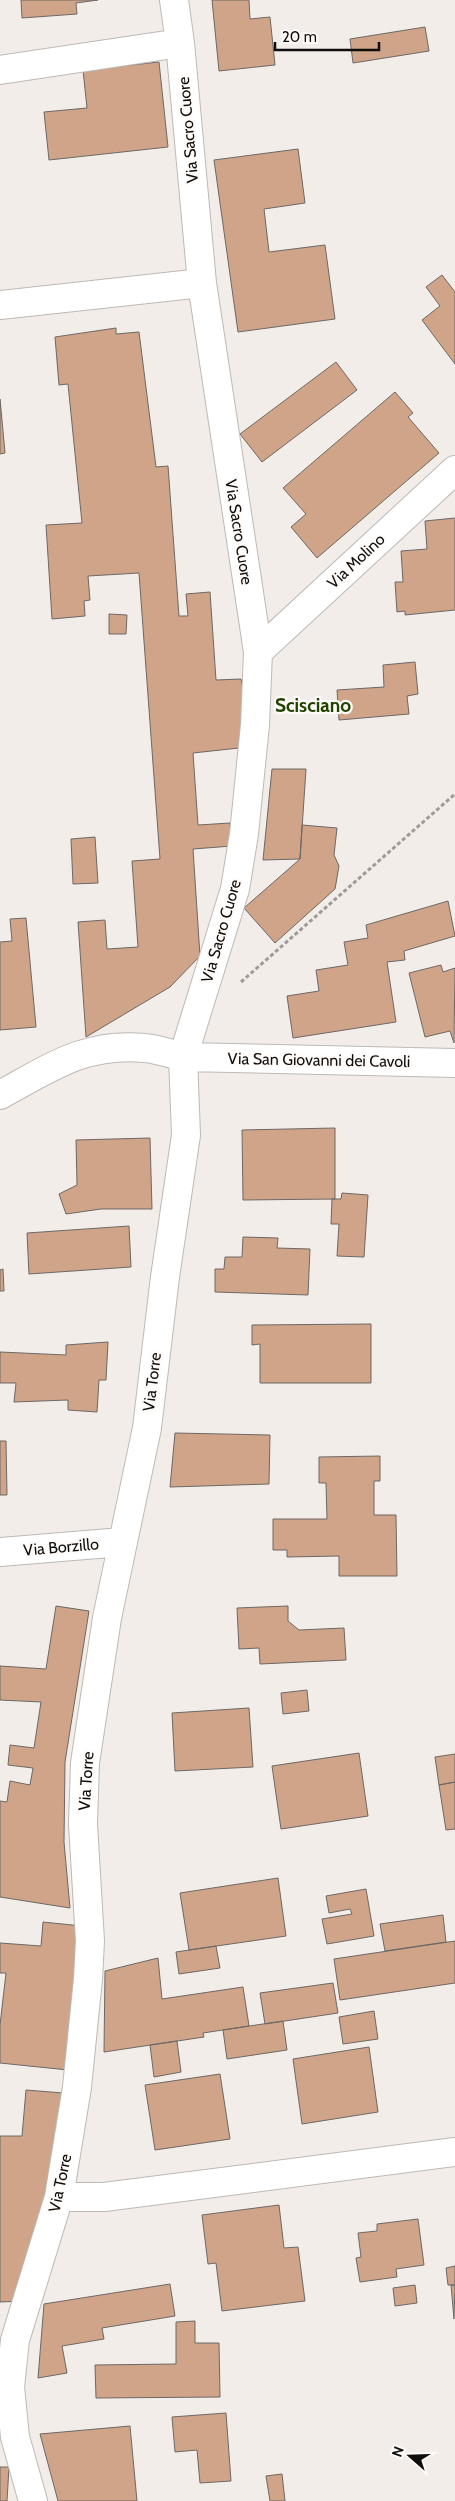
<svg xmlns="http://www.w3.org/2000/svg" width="455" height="2501" font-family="Cabin,sans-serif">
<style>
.building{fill:#cfa489;stroke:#6d6865}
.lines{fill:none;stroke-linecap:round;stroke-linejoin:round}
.minor-casing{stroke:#beb9b5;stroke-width:30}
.path{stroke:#9f9b98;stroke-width:3;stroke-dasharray:4 2.5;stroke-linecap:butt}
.minor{stroke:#fff;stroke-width:28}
.labels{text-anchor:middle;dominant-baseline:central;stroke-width:4.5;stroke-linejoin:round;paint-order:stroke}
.street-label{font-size:16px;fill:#0f0d0c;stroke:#fefbf8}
.quarter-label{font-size:19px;font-weight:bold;fill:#204300;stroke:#fefbf8}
</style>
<rect width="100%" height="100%" fill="#f3ede9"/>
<path class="building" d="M21,0h77l-22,3 1,11 -55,4z
M212,0h37l1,19 20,-2 5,48 -56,6z
M425,27l4,24 -76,12 -3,-24z
M159,62l9,85 -119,13 -5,-48 43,-4 -4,-38z
M298,149l7,54 -41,6 5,43 56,-7 10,74 -97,13 -24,-172z
M442,275l13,17v72l-33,-44 18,-14 -14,-19z
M116,328v6l23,-2 17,135 12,-1 11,150h9l-2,-22 24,-2 6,88 25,-1 7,33 -9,36 -46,5 5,72 32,-2 2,23 -39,3 7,107 -30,31 -84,50 -8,-115 27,-2 2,29 31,-2 -6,-86 28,-2 -21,-286 -51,3 2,24 -6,1 1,15 -33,3 -6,-94 36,-2 -14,-139 -9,1 -4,-48z
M336,362l21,28 -95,72 -22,-28z
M395,392l18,21 -5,4 31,36 -122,105 -26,-31 15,-13 -23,-26z
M0,399l5,54 -5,1z
M455,518v92l-50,5v-4l-8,1 -2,-30h8l-2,-31 26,-2 -2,-28z
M109,614l18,1 -1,19h-17z
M415,662l3,32 -11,2 2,18 -70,6 -2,-30 47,-3 -1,-22z
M272,769h34l-6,90 -37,1z
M302,825l35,3 -3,27 5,11 -4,23 -60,54 -31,-35 56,-49z
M95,837l3,46 -25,1 -2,-45z
M448,901l7,35 -51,15 1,9 -18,2 9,60 -103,16 -6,-42 32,-5 -3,-21 32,-5 -4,-23 24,-4 -2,-13z
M26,918l10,109 -36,3v-88l12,-1 -2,-22z
M441,965l2,7 12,-4 -1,75 -4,-12 -25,6 -16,-64z
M335,1128v71l-92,1 -1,-70z
M150,1138l2,71h-51l-35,5 -7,-20 18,-9 -1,-45z
M342,1193l26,2 -4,62 -27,-1 2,-32h-8l1,-25h9z
M129,1226l2,41 -102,7 -2,-41z
M243,1237l35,1 -1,10 33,1 -2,46 -93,-3v-23h9l1,-12h17z
M3,1269l1,22h-4v-21z
M371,1324v59h-111v-39l-8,1v-20z
M108,1342l-2,38h-7l-2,32 -29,-2v-10l-54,2 2,-19h-16v-31l66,3v-10z
M175,1433l95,2 -1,49 -99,3z
M0,1441h6l1,54h-7z
M380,1456v25h-6v34h22l1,61h-58v-20l-52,1v-7h-14v-31h54l-1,-36h-7v-26z
M56,1606l33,5 -24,151 -1,80 6,66 -70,-11v-96l7,1 3,-21 20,4 3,-17 -25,-3 2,-20 24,3 7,-46 -41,-2v-34l46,3z
M288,1606v15l11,9 45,-2 2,32 -86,4 -1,-16 -20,1 -2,-41z
M307,1690l2,21 -26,3 -2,-21z
M249,1708l4,59 -78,4 -3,-58z
M359,1753l9,63 -87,13 -9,-63z
M455,1754v28l-16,3 -4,-28z
M455,1782v47l-9,1 -7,-45z
M278,1878l8,58 -97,14 -9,-57z
M366,1889l8,47 -47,8 -5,-25 30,-5 -2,-5 -21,4 -3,-17z
M443,1915l3,27 -61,9 -5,-27z
M43,1922l39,4 -14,144 -68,-7v-38l6,-52h-6v-30l41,3z
M455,1941v42l-115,17 -6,-41z
M216,1946l4,22 -41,6 -3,-22z
M158,1958l4,41 81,-12 6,39 -46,7 1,4 -100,15 1,-81z
M333,1983l5,30 -73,11 -5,-31z
M374,2011l4,28 -35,5 -4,-27z
M283,2021l4,29 -60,9 -4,-29z
M177,2041l4,31 -27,5 -4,-32z
M369,2047l9,65 -76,12 -9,-65z
M220,2074l10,65 -75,11 -10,-65z
M26,2090l37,3 -8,56 -34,152 -21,1v-166h22z
M279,2205l5,43 14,-1 7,54 -83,10 -6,-48 -8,1 -6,-49z
M418,2219l6,46 -28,4 1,8 -37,5 -4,-24 5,-1 -3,-24 19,-2v-7z
M455,2266v19h-7l-2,-17z
M170,2284l5,32 -73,12 2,11 -42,7 5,27 -29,5 6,-74z
M415,2285l2,18 -22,3 -2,-18z
M451,2285h4l-1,34z
M195,2321v22h24l1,54 -124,1 -1,-33 81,-1v-42z
M226,2413l5,68 -31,2 -3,-33 -22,2 -3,-35z
M130,2426l7,75h-79l-18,-67z
M0,2467h9l-2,34h-7z
M282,2474l3,27h-15l-4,-25z"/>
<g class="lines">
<g class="minor-casing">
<path id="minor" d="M0,70l180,-27
M0,305l202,-22
M258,652l197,-182
M0,1095c50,-27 85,-53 145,-47 13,1 26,6 38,9l272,6
M0,1552l122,-10
M59,2197h45l351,-45
M33,2501l-18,-64 -5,-50 5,-47 44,-143 18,-110 11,-108 2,-38 -7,-117 2,-61 22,-145 40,-190 18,-151 21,-142 -3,-78 52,-168 9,-55 11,-109 3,-73 -56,-369 -22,-240 -6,-43"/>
</g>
<path class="path" d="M241,982l214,-188"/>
<use href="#minor" class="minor"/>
</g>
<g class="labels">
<g class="street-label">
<text transform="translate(188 130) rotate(-95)">Via Sacro Cuore</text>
<text transform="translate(239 532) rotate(81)">Via Sacro Cuore</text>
<text transform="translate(356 561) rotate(-43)">Via Molino</text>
<text transform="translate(221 931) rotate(-74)">Via Sacro Cuore</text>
<text transform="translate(319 1060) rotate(1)">Via San Giovanni dei Cavoli</text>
<text transform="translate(152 1382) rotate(-83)">Via Torre</text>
<text transform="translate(61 1547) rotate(-5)">Via Borzillo</text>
<text transform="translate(86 1781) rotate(-86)">Via Torre</text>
<text transform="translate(60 2183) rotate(-78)">Via Torre</text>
</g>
<g class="quarter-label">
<text x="313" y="705">Scisciano</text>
</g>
</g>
<g transform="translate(410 2456) rotate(290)" stroke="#fefbf8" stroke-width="4" paint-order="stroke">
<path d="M0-4L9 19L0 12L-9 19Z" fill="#0f0d0c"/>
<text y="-8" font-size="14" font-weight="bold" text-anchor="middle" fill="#0f0d0c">N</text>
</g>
<path d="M275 42v8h104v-8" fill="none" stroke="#0f0d0c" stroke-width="2.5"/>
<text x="282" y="42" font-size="15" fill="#0f0d0c" stroke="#fefbf8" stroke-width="4" paint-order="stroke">20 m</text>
</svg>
